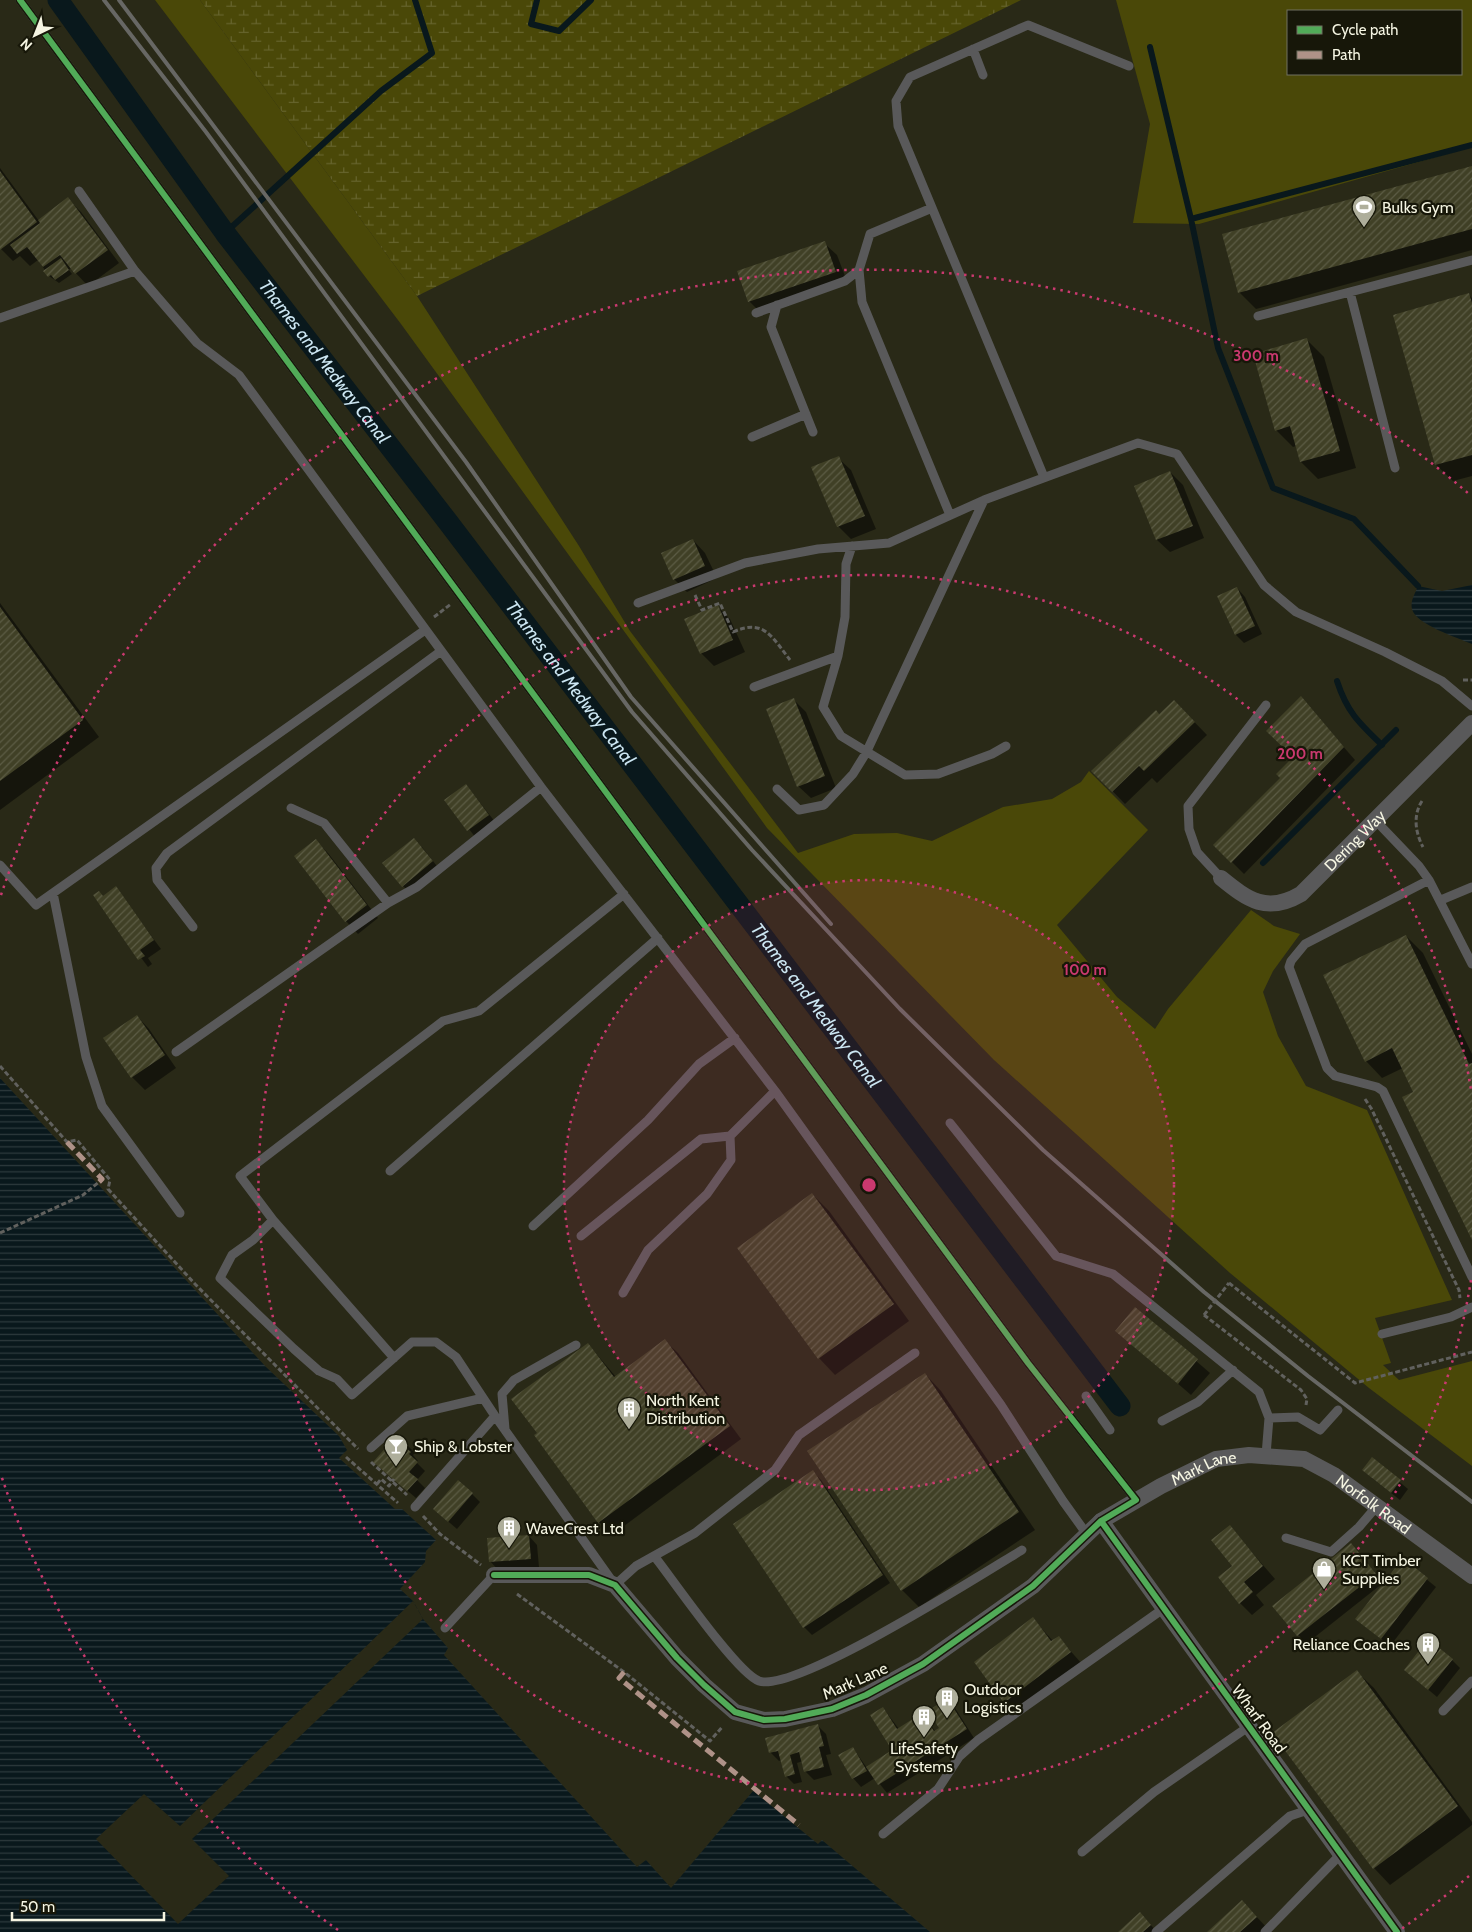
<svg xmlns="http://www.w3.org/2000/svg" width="1472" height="1932" font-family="Cabin,sans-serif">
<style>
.grass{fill:#4a4808;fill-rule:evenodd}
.wetland{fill:url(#wetland-marsh)}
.water{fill:url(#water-rules)}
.pier{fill:#292917}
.shadow{fill:#0007}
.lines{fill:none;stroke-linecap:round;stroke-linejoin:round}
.stream{stroke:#09181c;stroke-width:6}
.canal{stroke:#09181c;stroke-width:21}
.building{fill:url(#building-hatch)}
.path{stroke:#61615e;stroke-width:3;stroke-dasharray:5 2.5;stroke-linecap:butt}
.lane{stroke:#59595a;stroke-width:9}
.street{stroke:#59595a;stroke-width:16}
.rail{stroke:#676764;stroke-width:4}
.path-bridge{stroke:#61615e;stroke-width:3;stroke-dasharray:5 2.5;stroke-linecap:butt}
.quiet{stroke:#af9288;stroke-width:5;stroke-dasharray:10 5;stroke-linecap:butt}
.cycleway-casing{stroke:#171709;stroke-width:9}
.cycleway{stroke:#51ab58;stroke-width:6}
.ring{fill:none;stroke:#ca396f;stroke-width:2.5;stroke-dasharray:2.5 5}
.labels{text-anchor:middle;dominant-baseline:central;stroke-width:4.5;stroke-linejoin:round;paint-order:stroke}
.poi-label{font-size:16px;fill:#f5f5e2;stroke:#171709;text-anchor:start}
.street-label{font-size:16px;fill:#f5f5e2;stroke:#171709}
.water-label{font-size:18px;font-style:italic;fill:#cde7f3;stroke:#171709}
.centre{fill:#ca396f;stroke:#171709;stroke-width:2.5}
.ring-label{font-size:15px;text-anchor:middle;font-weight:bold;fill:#ca396f;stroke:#171709;stroke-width:4.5;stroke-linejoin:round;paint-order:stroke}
</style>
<defs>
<pattern id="wetland-marsh" width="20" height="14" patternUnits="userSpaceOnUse" patternTransform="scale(1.25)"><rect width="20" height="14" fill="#4a4808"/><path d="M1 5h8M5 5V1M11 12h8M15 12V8" fill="none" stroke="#65632c"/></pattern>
<pattern id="water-rules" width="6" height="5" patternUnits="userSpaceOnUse" patternTransform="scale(1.25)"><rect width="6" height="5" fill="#09181c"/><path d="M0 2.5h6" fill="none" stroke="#2d3a3d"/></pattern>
<pattern id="building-hatch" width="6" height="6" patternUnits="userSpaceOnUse" patternTransform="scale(1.25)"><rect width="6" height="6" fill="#404026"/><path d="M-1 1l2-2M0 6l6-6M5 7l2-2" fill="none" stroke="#5c5c45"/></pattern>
</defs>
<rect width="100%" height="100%" fill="#292917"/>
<path class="grass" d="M155,0h45l217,296 162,250 51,85 168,222 56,-19 43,-1 35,8 71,-34 49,-8 29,-17 8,-11 59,59 -91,95 60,72 38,32 13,-20 83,-99 23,16 26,8 -27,37 -10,21 15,44 28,50 61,24 85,190 -77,18 16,45 -8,2 16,15 73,-19v105l-103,-78 -139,-115 -236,-213 -227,-232 -366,-504z
M1116,0h356v147l-273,77 -66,-1 17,-99zM1288,11h173v63h-173z"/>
<path class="wetland" d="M200,0h821l-604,296z"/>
<path class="water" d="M1472,585v59c-14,-6 -57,-20 -60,-35 -2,-8 3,-15 6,-23l24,5z
M0,1078l266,289 73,69 8,14 -8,8 56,51h7l34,31 -10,11 -1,11 -25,27 13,12 10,18 25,29 -4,7 193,212 9,-7 25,28 82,-97 65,53 4,-4 108,92h-930z"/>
<path class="pier" d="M413,1601l10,18 -231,220 37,37 -51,48 -82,-85 48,-45 36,32z"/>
<path class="shadow" d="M1472,167v83l-216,59 -17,-17z
M0,168l39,53 29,-22 13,13 38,51 -31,23 -17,-18 -2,2 3,4 -13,9 -10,-7 -11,-16 -8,6 -10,-10 -7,5 -13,-13z
M824,243l13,12 11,29 -86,30 -13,-13z
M1469,295l3,3v178l-19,5 -17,-16z
M1307,340l17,17 32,111 -38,11 -17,-17 -5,-16 -3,1 -17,-17z
M838,458l13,12 25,59 -25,10 -13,-13z
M1170,472l13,13 21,53 -34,14 -13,-12 -21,-54z
M693,540l12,13 12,25 -30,14 -13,-13z
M1237,588l8,9 17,37 -18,9 -8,-8 -17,-38z
M0,603l99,134 -99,73z
M717,606l13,13 15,33 -31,14 -13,-13z
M1301,698l54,62 -111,114 -29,-29 66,-67 13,-21z
M793,699l13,13 30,76 -25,10 -13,-12z
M1174,701l33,34 -50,48 -5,-5 -27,26 -32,-33z
M466,785l30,38 -20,15 -30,-38z
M316,841l12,12 50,65 -20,16 -12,-13z
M422,847l18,23 -29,24 -8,-8z
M116,888l45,61 -13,9 4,6 -4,3 -54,-72 10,2z
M1406,936l17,17 49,101v183l-57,-145 -12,-24 -21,10 -16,-17z
M137,1016l12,13 27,39 -31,22 -13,-13z
M812,1194l17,17 80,110 -74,54 -16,-17 -81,-110z
M1136,1309l74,64 -19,22 -74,-64z
M665,1341l13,12 63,86 -129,96 -13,-13 -11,-178 28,33z
M925,1374l16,17 94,139 -116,77 -17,-17 -93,-138z
M407,1445l8,8 -2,2 5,6 -1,2 8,8 -8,9 8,8 -9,10 -33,-28z
M1372,1459l36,30 -8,11 -28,-22z
M813,1472l8,8 69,103 -78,52 -8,-8 -69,-103z
M472,1494l8,8 -23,27 -14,-12z
M1230,1527l45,52 -19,16 8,10 -12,10 -12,-12z
M529,1536l8,9 2,22 -41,3 -8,-9z
M1351,1545l32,38 -77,61 -32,-38z
M1403,1560l33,27 -46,59 -33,-27z
M1033,1619l20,22 5,-4 25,28 -65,50 -13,-13z
M1452,1660l8,8 -23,29 -32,-27z
M1357,1672l17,16 98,134v3l-82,60 -16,-17z
M947,1700l8,8 19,30 -87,55 -12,-15 -14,9 -8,-9 -13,-22 13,-8 14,20 27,-17 -11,-43 16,21 23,-15 14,18 5,-3z
M818,1726l8,8 5,20 -5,1 6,20 -18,5 -9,-9 -2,-10 -6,2 5,19 -8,2 -8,-8 -4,-16 -3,1 -8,-8 -4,-14z
M1254,1914l15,16 -3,2h-57z
M1148,1922l9,10h-37z"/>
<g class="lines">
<path class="stream" d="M537,0l-6,24 28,7 32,-31
M1150,47l41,172 27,129 55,140 81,31 64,67
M1191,219l281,-74
M225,233l156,-142 51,-38 -17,-53
M1337,681c10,31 22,42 45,64
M1263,863l133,-133"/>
<path class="canal" id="s1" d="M58,0l167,233 223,289 672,884"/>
</g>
<path class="building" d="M1472,166v63l-234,64 -16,-59z
M0,171l37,51 -37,28z
M68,197l40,53 -33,24 -15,-19 -17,12 -16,-20 -10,7 -7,-9 30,-22 -2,-3z
M825,241l11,31 -88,30 -11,-31z
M61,258l8,12 -14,10 -4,-5 -3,2 -5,-6z
M1469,293l3,10v152l-37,10 -42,-150z
M1307,338l33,113 -40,11 -10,-36 -15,5 -22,-77z
M839,456l26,60 -28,11 -26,-60z
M1170,471l23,55 -37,14 -22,-54z
M693,539l12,27 -32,14 -12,-27z
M1237,587l18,39 -20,9 -18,-39z
M718,605l15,35 -33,14 -16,-35z
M0,607l83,113 -83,61z
M1301,696l43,51 -113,116 -18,-18 67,-67 -4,-4 17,-17 -27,-26z
M794,698l31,78 -28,11 -31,-78z
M1174,700l21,22 -51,49 -5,-5 -27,26 -21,-21 65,-61 3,4z
M466,784l23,31 -22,16 -23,-31z
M414,838l19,23 -31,26 -20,-24z
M316,839l51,66 -22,17 -51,-66z
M116,886l38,54 -14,10 5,6 -7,4 -45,-65 6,-4 4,5z
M1406,935l63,129 3,-1v177l-70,-143 11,-5 -21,-44 -27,14 -42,-87z
M137,1015l28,40 -34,23 -28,-40z
M812,1193l82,111 -76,55 -81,-111z
M1135,1307l63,52 -20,25 -63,-53z
M665,1339l65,87 -132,97 -64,-88 3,-2 -26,-34 77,-56 26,34z
M925,1373l94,139 -118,79 -94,-140z
M397,1435l11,9 -3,3 6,5 -2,2 9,8 -9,10 9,7 -11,12 -34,-29z
M1372,1457l29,23 -10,13 -29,-23z
M813,1470l70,105 -80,53 -70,-104z
M458,1480l15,13 -25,29 -15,-13z
M1230,1525l33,41 -19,16 9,10 -14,12 -21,-27 14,-11 -21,-26z
M529,1535l2,24 -42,3 -2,-24z
M1351,1543l25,31 -79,62 -25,-30z
M1403,1558l25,20 -47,61 -26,-20z
M1033,1617l18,24 8,-5 12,16 -67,51 -30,-41z
M1428,1639l25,20 -25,31 -24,-20z
M1357,1670l101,136 -85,63 -101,-136z
M947,1698l20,31 -89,56 -12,-18 26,-17 -22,-35 13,-8 14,22 25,-16 12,18 5,-3 -11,-17z
M818,1724l6,22 -5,1 5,20 -20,5 -5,-20 -9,3 5,19 -10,3 -7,-26 -9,2 -4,-15z
M853,1747l14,24 -15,8 -14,-24z
M1242,1900l15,17 -17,15h-33z
M1140,1912l11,13 -8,7h-25z"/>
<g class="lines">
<path class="path" d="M695,595l7,15 18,-7 13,29c31,-14 39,5 57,28
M434,617l17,-13
M1463,680h9
M1422,801c-9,14 -7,31 1,46
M0,1066l67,76 10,-2 33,40 -2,9 87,95 163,165
M1365,1099l6,9 88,182 1,8
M0,1233l83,-38 16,-13
M1229,1283l126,100 117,-31
M1204,1315l97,75 6,9 -1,6
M346,1457l52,46
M371,1462l36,33
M377,1484l4,-5 8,7 5,-7
M423,1516l17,18 41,31
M517,1594l107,78 86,69 13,-15"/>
<path class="lane" d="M20,0l1008,1363 108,137
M973,49l10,26
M79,191l56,80 62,72 42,32 302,412 234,304 226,314 62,96 23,32
M932,208l-62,26 -11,36 3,32 88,213
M1350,292l45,176
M777,305l-6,22 42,105
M756,313l89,-32 14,-11
M1258,316l214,-56
M0,318l135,-47
M752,437l54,-23
M1044,477l-146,-351 -2,-25 14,-24 118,-52 101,41
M638,603l107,-40 73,-14 71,-6 95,-43
M838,656l-15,51 18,29 64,39 33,-1 54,-20 14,-8
M754,687l84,-31 7,-39 1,-53 6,-18
M777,789l22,21 25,-5 29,-31 13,-21 118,-253 154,-57 39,11 87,131 32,27 89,40 57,29 30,25
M291,808l33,15 64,80
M1376,821l43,45 10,14 43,84
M0,865l36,40 389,-275
M1221,878l-24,-26 -8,-23 -1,-23 78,-101
M1429,880l-124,64 -14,17 -2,6 38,101 8,8 42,11 6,4 89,186
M53,893l33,164 16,49 78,107
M1441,900l31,-13
M193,927l-36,-47 -1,-12 11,-15 274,-202
M176,1052l212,-149 29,-16 124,-100
M950,1123l106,133 57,18 146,118 10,26 -3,37
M390,1171l268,-233
M273,1220l-20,20 -21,15 -12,23 74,71 25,22 18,8 15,16 60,-53h24l20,15 39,59
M533,1226l115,-106 51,-56 36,-26
M581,1236l120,-97 29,-3
M623,1293l25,-43 59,-56 24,-34 -1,-24 45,-45
M1382,1334l69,-17 21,-10
M394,1358l-121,-138 -33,-44 203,-155 36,-10 145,-117
M1086,1396l24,34
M1269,1418l29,-1 22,13 18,-20
M1162,1421l36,-19 35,-32
M505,1429l-3,-35 12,-14 62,-35
M371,1448l36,-32 76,-18
M415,1507l80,-91 120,169 21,-19 59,-33 80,-63 24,-35 116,-82
M1286,1538l45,14 28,-25 18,-21
M655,1557c18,23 82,116 104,124 37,12 223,-107 263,-131
M445,1628l49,-53
M1443,1711l29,-30
M883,1834l55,-45 21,-32 19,-17 185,-131
M1082,1852l72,-60 94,-65
M1156,1932l134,-116 18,-6
M1265,1932l75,-77"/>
<g class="street">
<path id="s2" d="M1221,878c27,22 46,36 80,16l171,-171"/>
<path d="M1101,1521l296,411"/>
<path id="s3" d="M494,1575h95l26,10 62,73 27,27 31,27 29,8 21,-1 47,-10 34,-14 57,-31 110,-78 68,-65 60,-35 55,-27 33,-4 55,4 30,16 138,101"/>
</g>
<path class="rail" d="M104,0l102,132 426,580 120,138 148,159 143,141 161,142 104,84 164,126
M119,0l347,462 165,235 200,227"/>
<path class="path-bridge" d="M1204,1315l25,-32"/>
<path class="quiet" d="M67,1142l35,37 -3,3
M624,1672l-5,6 180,147"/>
<g class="cycleway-casing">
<path id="cycleway" d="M20,0l1008,1363 108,137 -35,21 -68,65 -110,78 -57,31 -34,14 -47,10 -21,1 -29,-8 -31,-27 -27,-27 -62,-73 -26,-10h-95
M1101,1521l296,411"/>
</g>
<use href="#cycleway" class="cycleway"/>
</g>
<circle cx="869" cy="1185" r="305" fill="#ca396f" fill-opacity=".12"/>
<g class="ring">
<circle cx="869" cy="1185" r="305"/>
<path d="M1471 1280A610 610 0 1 1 1471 1090"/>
<path d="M1469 1876A915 915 0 0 1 1400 1930M338 1930A915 915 0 0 1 1 1475M1 895A915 915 0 0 1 1469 494"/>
</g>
<defs>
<g id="stadium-pin" transform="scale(1.25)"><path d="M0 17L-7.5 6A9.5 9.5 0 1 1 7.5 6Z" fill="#aeae9b" stroke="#171709"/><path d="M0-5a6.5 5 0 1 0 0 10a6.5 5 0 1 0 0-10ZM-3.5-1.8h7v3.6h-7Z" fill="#fff"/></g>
<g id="building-pin" transform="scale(1.25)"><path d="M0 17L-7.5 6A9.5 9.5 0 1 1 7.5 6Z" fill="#aeae9b" stroke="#171709"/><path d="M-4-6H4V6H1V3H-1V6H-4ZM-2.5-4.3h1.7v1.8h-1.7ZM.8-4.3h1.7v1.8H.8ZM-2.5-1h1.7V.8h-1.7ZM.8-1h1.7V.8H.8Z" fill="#fff"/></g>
<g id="bar-pin" transform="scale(1.25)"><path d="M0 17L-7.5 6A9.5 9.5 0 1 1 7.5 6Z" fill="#aeae9b" stroke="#171709"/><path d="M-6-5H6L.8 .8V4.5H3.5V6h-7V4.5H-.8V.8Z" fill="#fff"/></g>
<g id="shop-pin" transform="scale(1.25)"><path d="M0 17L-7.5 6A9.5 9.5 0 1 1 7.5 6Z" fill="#aeae9b" stroke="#171709"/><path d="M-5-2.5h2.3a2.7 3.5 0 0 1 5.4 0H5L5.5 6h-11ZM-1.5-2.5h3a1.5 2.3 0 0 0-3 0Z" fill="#fff"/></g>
</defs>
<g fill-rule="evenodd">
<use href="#stadium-pin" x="1364" y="207"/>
<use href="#building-pin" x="629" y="1409"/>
<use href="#bar-pin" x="396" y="1446"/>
<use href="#building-pin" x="509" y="1528"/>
<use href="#shop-pin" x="1324" y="1569"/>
<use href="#building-pin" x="1428" y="1644"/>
<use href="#building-pin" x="947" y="1698"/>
<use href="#building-pin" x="924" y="1717"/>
</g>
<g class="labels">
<g class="poi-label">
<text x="1382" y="207">Bulks Gym</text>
<text x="646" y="1400">North Kent<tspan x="646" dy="18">Distribution</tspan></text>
<text x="414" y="1446">Ship &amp; Lobster</text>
<text x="526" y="1528">WaveCrest Ltd</text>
<text x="1342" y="1560">KCT Timber<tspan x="1342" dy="18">Supplies</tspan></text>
<text x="1410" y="1644" text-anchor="end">Reliance Coaches</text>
<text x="964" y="1689">Outdoor<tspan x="964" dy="18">Logistics</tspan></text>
<text x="924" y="1748" text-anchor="middle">LifeSafety<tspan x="924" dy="18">Systems</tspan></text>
</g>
<g class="street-label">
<text stroke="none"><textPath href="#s2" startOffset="165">Dering Way</textPath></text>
<text stroke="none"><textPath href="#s3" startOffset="844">Mark Lane</textPath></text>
<text stroke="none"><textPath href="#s3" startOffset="1030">Norfolk Road</textPath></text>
<text transform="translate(855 1681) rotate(-24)">Mark Lane</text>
<text transform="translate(1259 1719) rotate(54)">Wharf Road</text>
</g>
<g class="water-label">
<text stroke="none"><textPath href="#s1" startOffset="449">Thames and Medway Canal</textPath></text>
<text stroke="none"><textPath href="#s1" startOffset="854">Thames and Medway Canal</textPath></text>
<text stroke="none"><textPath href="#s1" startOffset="1259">Thames and Medway Canal</textPath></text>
</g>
</g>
<circle cx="869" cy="1185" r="8" class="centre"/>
<g class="ring-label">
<text x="1256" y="361">300 m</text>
<text x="1300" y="759">200 m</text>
<text x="1085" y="975">100 m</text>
</g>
<rect x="1287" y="10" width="175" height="65" fill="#171709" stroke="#707060"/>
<rect x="1297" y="26" width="25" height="8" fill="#51ab58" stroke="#707060"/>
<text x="1332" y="35" font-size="15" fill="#f5f5e2">Cycle path</text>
<rect x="1297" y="51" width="25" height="8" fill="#af9288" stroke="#707060"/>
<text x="1332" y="60" font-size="15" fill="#f5f5e2">Path</text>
<g transform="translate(35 35) rotate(223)" stroke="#171709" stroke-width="4" paint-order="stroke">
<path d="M0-4L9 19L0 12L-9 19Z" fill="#f5f5e2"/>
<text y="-8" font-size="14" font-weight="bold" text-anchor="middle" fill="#f5f5e2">N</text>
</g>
<path d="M12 1912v8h152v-8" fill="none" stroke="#f5f5e2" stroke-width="2.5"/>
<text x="20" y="1912" font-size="15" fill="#f5f5e2" stroke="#171709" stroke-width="4" paint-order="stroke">50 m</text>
</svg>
